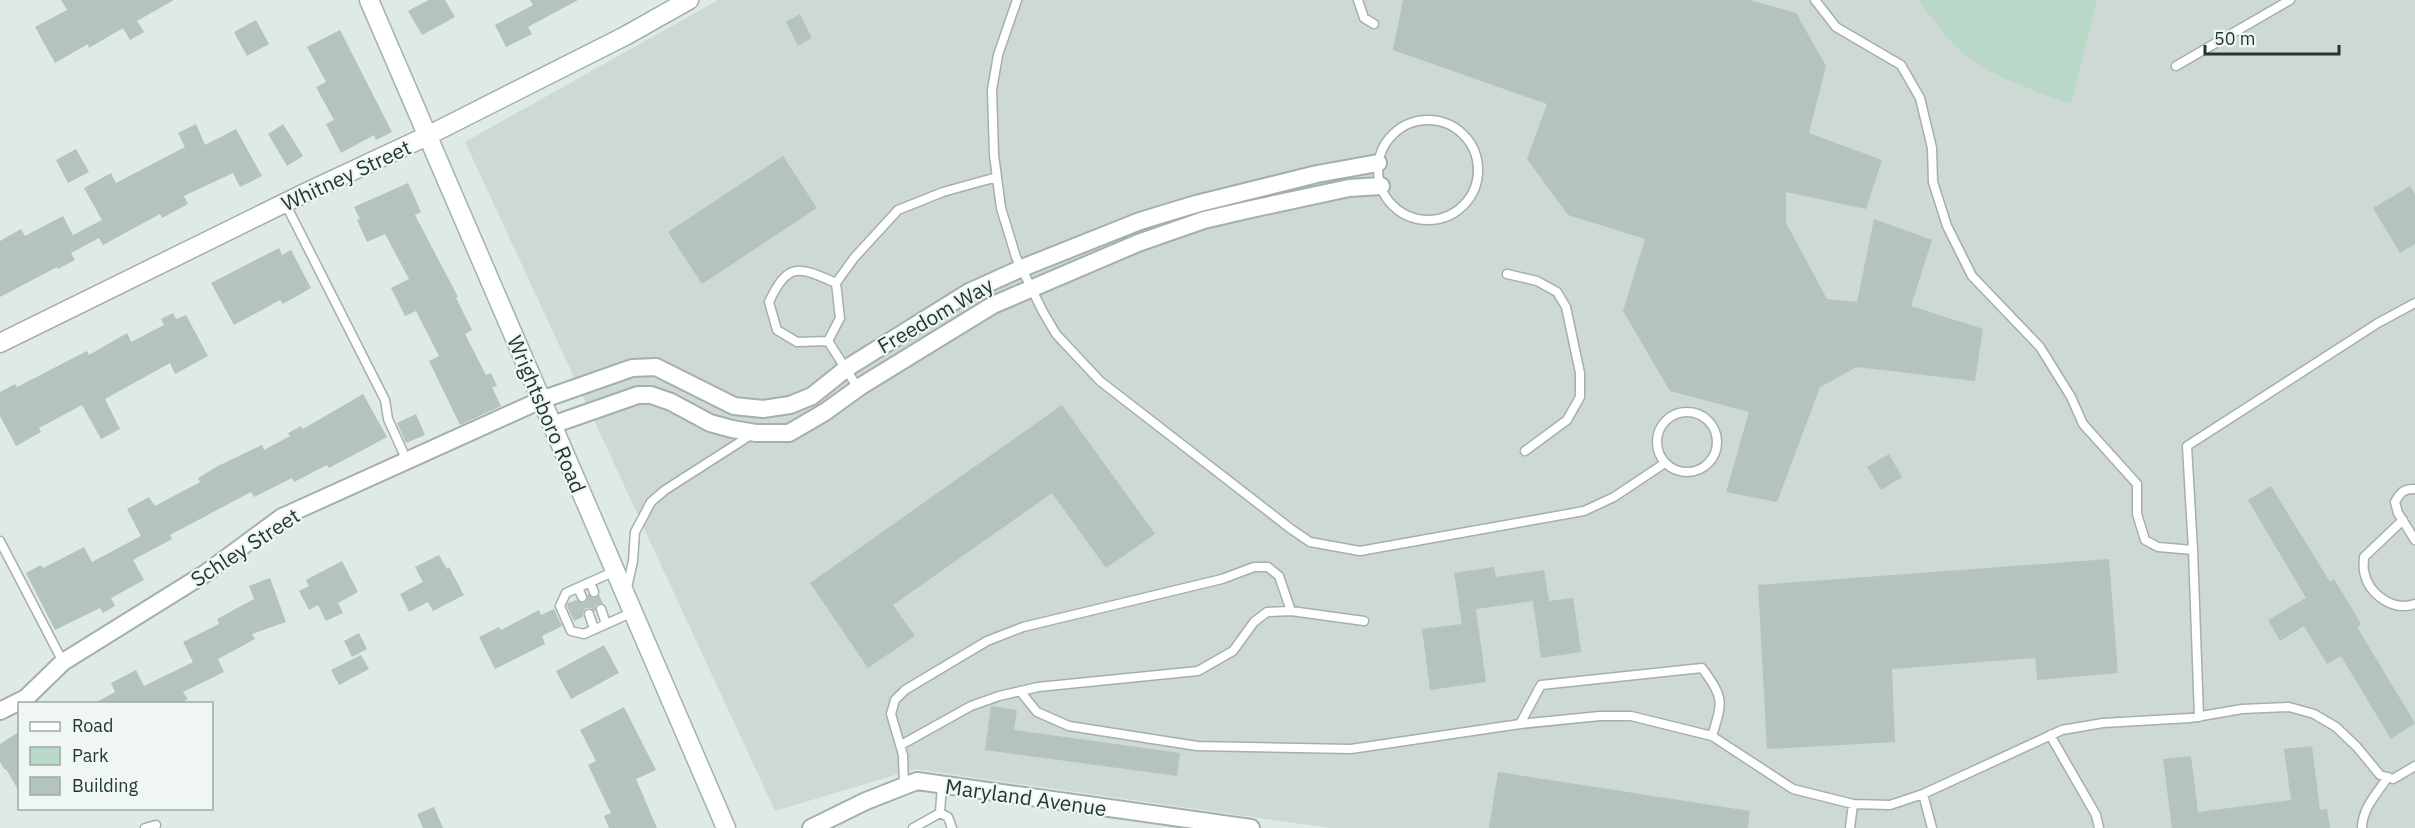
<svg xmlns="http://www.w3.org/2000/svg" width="2415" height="828" font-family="'IBM Plex Sans',sans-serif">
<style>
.built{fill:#ced8d5}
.green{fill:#bad8c7}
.building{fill:#b5c3bf}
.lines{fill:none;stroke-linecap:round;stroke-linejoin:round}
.service-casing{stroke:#a3b0ad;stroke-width:11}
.minor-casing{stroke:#a3b0ad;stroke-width:20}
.tertiary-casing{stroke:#a3b0ad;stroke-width:21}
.secondary-casing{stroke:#a0b3af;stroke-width:21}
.service{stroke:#fff;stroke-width:8}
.minor{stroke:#fff;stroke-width:16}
.tertiary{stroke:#fff;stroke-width:18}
.secondary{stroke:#fff;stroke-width:18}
.labels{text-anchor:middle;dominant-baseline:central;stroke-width:4.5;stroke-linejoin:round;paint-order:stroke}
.street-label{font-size:21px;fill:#223735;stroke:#eff6f4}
</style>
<rect width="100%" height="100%" fill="#dfe9e6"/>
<path class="built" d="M718,0h1697v828h-1085l-415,-59 -140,42 -310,-669z"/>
<path class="green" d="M1919,0h178l-26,104c-32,-11 -69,-24 -97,-43 -22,-15 -40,-39 -55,-61z"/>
<path class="building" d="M61,0h113l-37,21 7,11 -14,8 -7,-12 -34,20 -1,-4 -33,19 -20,-36 32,-17z
M429,0h16l10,17 -33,18 -14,-24z
M530,0h48l-50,27 4,7 -26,13 -11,-22 38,-20z
M1403,0h347l46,13 30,53 -17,67 73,27 -16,49 -80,-17v31l41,76 30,3 17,-83 58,21 -21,66 72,23 -8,52 -118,-14 -37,20 -43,115 -51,-10 23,-80 -79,-21 -47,-80 22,-72 -77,-24 -41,-56 20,-55 -154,-54z
M800,14l12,24 -14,8 -12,-24z
M256,20l13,24 -22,12 -13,-24z
M340,30l52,102 -16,8 -2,-5 -33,18 -15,-29 8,-4 -18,-33 10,-5 -19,-35z
M196,124l9,21 31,-16 26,47 -22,11 -7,-14 -49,23 4,8 -26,14 -2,-4 -57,31 -4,-7 -28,15 4,7 -17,9 -1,-2 -57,30v-56l21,-12 4,7 38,-20 10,19 29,-15 -18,-32 27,-15 5,10 69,-36 -7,-14z
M283,124l20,32 -16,10 -19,-32z
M76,149l13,23 -21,11 -12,-23z
M783,156l34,52 -115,76 -34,-52z
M408,183l13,29 -6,3 43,82 -2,1 16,32 -7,4 21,41 5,-2 6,13 -5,1 9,19 -41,19 -31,-64 10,-5 -23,-45 -11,5 -14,-28 18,-9 -24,-45 -18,8 -10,-22 3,-1 -6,-12z
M2410,186l5,8v50l-15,9 -27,-45z
M279,248l3,7 9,-5 20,38 -28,16 -3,-4 -46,25 -23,-42z
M173,313l3,6 10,-4 22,41 -33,18 -5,-11 -65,36 15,30 -19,10 -19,-34 -43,23 2,4 -25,14 -16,-30v-24l15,-8 2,3 70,-36 2,4 38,-22 4,9 33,-17 -3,-6z
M363,394l24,43 -58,31 -2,-3 -33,17 -2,-4 -38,19 -3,-5 -81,43 2,4 -39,21 11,20 -33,18 4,8 -12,7 -3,-5 -45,22 -29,-57 15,-8 2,3 41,-21 8,15 49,-26 -14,-27 22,-12 6,9 45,-24 -2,-4 20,-12 44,-21 2,5 26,-14 -2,-3 13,-7 2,3z
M1062,405l93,129 -49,34 -54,-75 -159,112 22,31 -47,32 -58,-85z
M416,414l9,21 -19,8 -9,-20z
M1889,454l13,23 -21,13 -14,-23z
M2271,486l59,96 4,-3 27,45 -4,3 58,96 -24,16 -50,-83 -14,8 -23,-38 -24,15 -12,-21 38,-22 -58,-98z
M439,555l8,14 2,-2 15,28 -31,16 -5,-9 -19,10 -9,-18 23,-12 -8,-15z
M2109,559l9,114 -81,7 -2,-22 -143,11 3,73 -128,7 -9,-164z
M342,561l16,31 -20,11 5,10 -17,8 -8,-16 -9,5 -10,-19 10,-5 -3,-6z
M1494,567l2,10 48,-7 5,31 24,-3 8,54 -40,6 -8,-57 -57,8 10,73 -56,8 -8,-61 40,-5 -8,-51z
M270,578l16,44 -34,12 3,5 -37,20 6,13 -41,20 5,7 -9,5h-86l22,-12 -4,-9 25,-13 8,16 49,-24 -10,-20 36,-18 -2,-5 37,-20 -5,-13z
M588,594l6,4 5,-3 4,8 -7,2 -1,7 -4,-4h-5l-3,4v5l-9,4 -7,-15 1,-3 8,-3 8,3 3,-3z
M554,609l8,17 -20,10 3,8 -50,25 -16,-32 20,-10 2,3 38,-20 2,5z
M359,633l8,16 -15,8 -8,-16z
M604,645l15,28 -48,26 -15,-28z
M361,655l8,14 -30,16 -8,-15z
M991,706l26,4 -3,20 166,23 -3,23 -192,-26z
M624,707l32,63 -20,9 21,49h-48l-5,-12 7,-3 -23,-48 8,-4 -16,-31z
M20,731v62l-14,-24 -1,1 -5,-8v-18z
M2312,746l8,64 7,-1 3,19h-158l-9,-69 28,-3 7,56 93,-12 -7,-51z
M1498,772l252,39 -2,17h-259z
M434,807l9,21h-20l-6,-14z"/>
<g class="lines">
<g class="service-casing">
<path id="service" d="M1017,0l-19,55 -6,35 2,65 7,53 15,49 27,55 13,22 44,47 191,148 19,13 50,9 224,-40 30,-14 51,-34
M1358,0l6,18 10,6
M1815,0l21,27 65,38 19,33 12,50 1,34 14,44 25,50 68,71 31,50 12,27 54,60v30l8,26 13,7 35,3
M2176,66l114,-66
M1378 170a50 50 0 1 1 100 0a50 50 0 1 1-100 0Z
M285,203l100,197 3,19 19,42
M1507,274l30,7 20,11 9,15 14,66v24l-13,23 -42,31
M828,341l12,-23 -4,-35
M858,388l-30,-47 -31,1 -20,-12 -8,-28c19,-40 29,-36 67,-19l18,-25 44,-48 45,-18 54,-15
M1657 442a30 30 0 1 1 60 0a30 30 0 1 1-60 0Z
M2415,489c-11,-1 -15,4 -20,13l3,11 17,27
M2403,520l-39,37c0,4 -1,10 0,14 4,23 29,41 51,33
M0,541l63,121
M615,571l-49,22 -6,13 11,25 13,3 49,-22
M590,582l4,10
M578,588l4,9
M627,588l6,-27 2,-29 16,-30 14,-12 89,-57
M601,609l5,15
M589,614l5,15
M1020,691l17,21 32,14 128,20 154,3 169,-25 80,-8h31l81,20 81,53 60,15 37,1 33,-11 139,-64 41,-7 87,-5 52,-9 47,-2 25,7 22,13 21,20 23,28 13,4 22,-13
M2199,717l-6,-167 -6,-104 191,-123 37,-20
M1520,724l21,-39 161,-17c22,30 21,33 10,68
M2050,735l46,80 3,13
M901,745l70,-39 28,-10 39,-9 160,-16 35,-20 21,-29 13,-10 24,-1 73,10
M904,786l-1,-31 -12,-41 4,-14 10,-10 82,-49 36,-14 199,-48 32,-12h14l11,9 12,35
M1923,794l9,34
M940,813l8,4 4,11
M145,828l11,-3
M913,828l27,-15 2,-28
M1850,828l3,-24
M2362,828c0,-19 15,-35 26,-51"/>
</g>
<g class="minor-casing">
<path id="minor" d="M552,425l86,-30h13l20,7 39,21 22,6 24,4h33l36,-21 36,-26 132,-81 145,-62 66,-23 43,-10 102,-22 32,-2
M0,711l26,-13 37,-36 143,-89 76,-56 259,-117 91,-32 24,-1 78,39 29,3 27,-4 22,-9 35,-28 122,-76 53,-24 118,-47 56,-17 121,-30 61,-11
M811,828l55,-27 51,-20 334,47"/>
</g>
<g class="tertiary-casing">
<path id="tertiary" d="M0,343l307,-151 120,-56 198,-100 64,-36"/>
</g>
<g class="secondary-casing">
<path id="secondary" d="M369,0l357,828"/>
</g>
<use href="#service" class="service"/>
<use href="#minor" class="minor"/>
<use href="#tertiary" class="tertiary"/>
<use href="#secondary" class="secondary"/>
</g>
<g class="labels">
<g class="street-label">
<text transform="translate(346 175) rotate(-25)">Whitney Street</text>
<text transform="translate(935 315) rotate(-30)">Freedom Way</text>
<text transform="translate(547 414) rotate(67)">Wrightsboro Road</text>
<text transform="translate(245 547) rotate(-33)">Schley Street</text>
<text transform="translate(1026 797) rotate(8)">Maryland Avenue</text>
</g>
</g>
<rect x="18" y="702" width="195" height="108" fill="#eff6f4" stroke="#9daaa8" stroke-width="1.5"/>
<rect x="30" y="722" width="30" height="9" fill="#ffffff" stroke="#9daaa8" stroke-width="1.5"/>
<text x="72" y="732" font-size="18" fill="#223735">Road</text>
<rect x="30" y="747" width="30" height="18" fill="#bad8c7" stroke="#9daaa8" stroke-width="1.5"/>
<text x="72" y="762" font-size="18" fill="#223735">Park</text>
<rect x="30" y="777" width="30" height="18" fill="#b5c3bf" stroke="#9daaa8" stroke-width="1.5"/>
<text x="72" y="792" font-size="18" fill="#223735">Building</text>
<path d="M2205 45v9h134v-9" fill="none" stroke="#223735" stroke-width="3"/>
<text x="2214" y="45" font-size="18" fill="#223735" stroke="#eff6f4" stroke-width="4.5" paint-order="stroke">50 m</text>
</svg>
